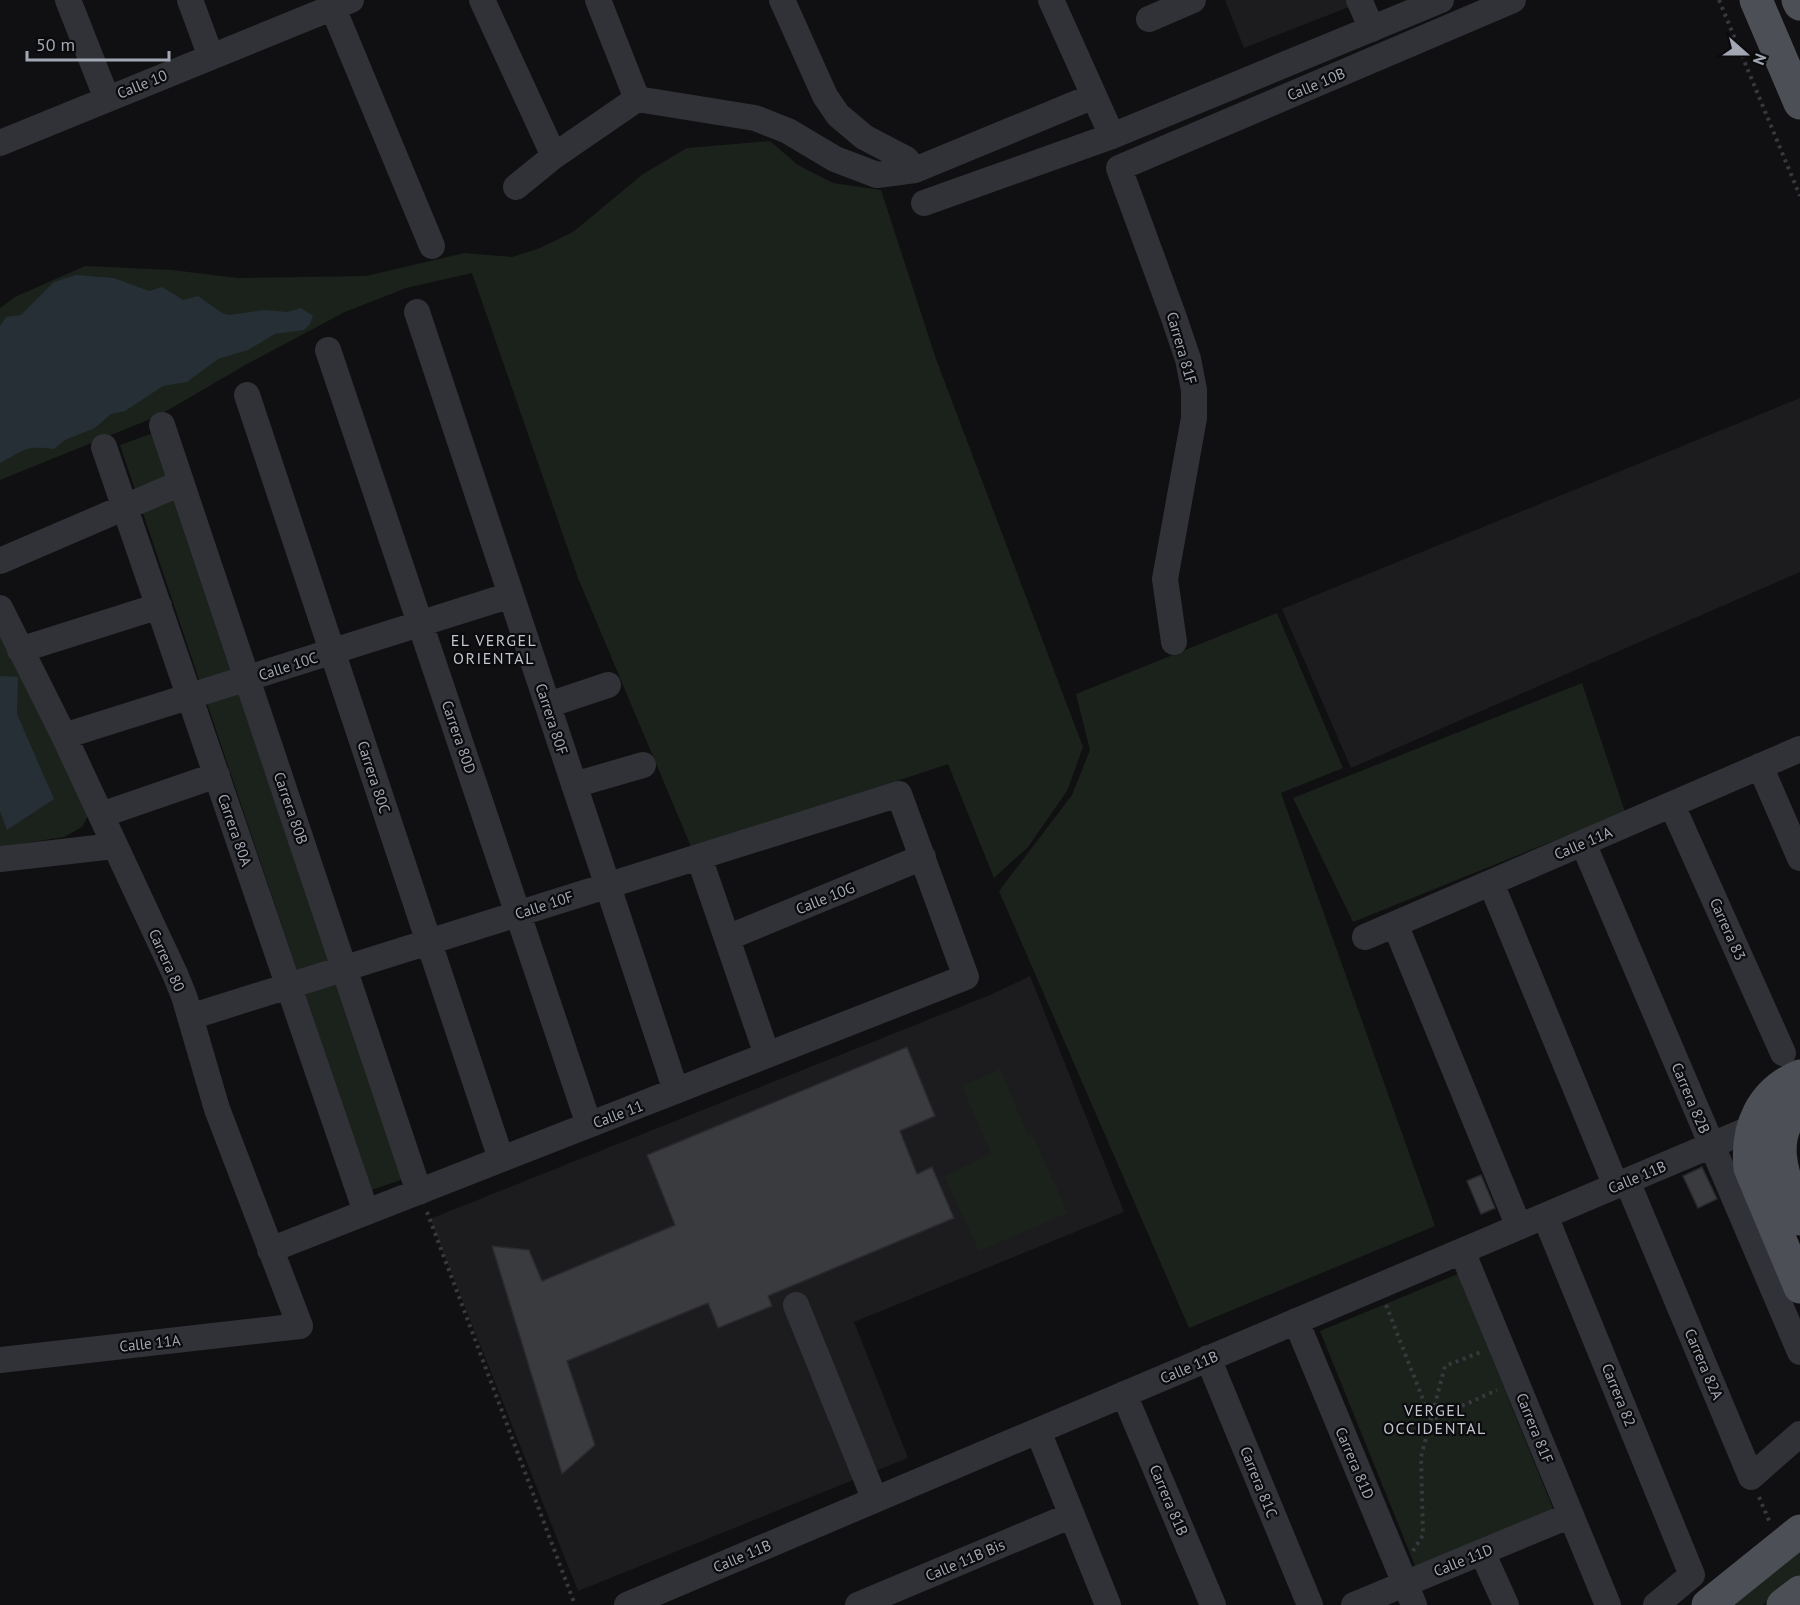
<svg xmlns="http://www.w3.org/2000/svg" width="1800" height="1605" font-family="'PT Sans',sans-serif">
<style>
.built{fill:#1c1c1f}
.green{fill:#1a221b}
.water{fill:#262f36}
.building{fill:#3a3b3f;stroke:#2a2a2e;stroke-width:1.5}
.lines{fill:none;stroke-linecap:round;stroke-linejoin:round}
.path{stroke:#37393e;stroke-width:4;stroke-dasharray:3 4.5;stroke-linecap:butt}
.minor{stroke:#313237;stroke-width:26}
.major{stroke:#4d4f56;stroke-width:33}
.labels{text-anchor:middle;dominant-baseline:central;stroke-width:4.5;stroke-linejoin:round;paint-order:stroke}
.street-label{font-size:15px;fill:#a1a7b3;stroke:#0b0b0d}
.neighbourhood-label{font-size:16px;letter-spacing:1.5px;fill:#c2c6cf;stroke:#0b0b0d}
</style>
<rect width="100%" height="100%" fill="#101012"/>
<path class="built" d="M1225,0h142l-123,48z
M1800,398v174l-449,196 -69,-159z
M1030,976l94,236 -270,110 54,136 -330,133 -148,-372 560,-224z"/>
<path class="green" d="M770,141l28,24 35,18 48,7 55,169 147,388 -16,44 -39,56 -34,31 -46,-114 -256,85 -114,-271 -106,-305 -66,15 -61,24 -98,52 -89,52 -158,64v-172l15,-11 70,-31 87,4 66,8 128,-2 98,-23 48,4 28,-9 33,-16 70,-58 44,-26z
M153,433l251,746 -33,11 -251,-745z
M1277,613l66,155 -62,25 154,433 -246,102 -190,-437 73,-96 18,-45 -14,-56z
M0,632l89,182 -7,13 -18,10 -64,10z
M1582,683l43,129 -272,110 -60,-124z
M1000,1069l28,66 4,-1 36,79 -89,38 -35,-75 47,-22 -29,-68z
M1458,1274l96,237 -138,57 -96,-237z
M1800,1550v26l-37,29h-32z"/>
<path class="water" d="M76,275l38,3 35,13 13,-4 21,13 15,-4 24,17 7,2 36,-5 22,2 14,-4 12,8 -3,8 -6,6 -29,4 -27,16 -30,9 -31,23 -24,4 -38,25 -14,3 -16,14 -30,12 -11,9c-29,-4 -30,1 -54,14v-137l6,-9 15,-2 33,-33z
M0,676l18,1 -1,37 37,85 -47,31 -7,-19z"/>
<path class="building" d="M907,1047l28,69 -35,15 17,43 15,-7 22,51 -186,78 4,10 -54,22 -10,-25 -141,58 28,84 -33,29 -70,-228 37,4 13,31 133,-56 -28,-70z
M1702,1167l15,32 -19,9 -15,-32z
M1481,1175l14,33 -14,6 -14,-33z"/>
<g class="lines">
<path class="path" d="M1719,0l81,196
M427,1212l148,393
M1386,1305l45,115 66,-30
M1759,1497l11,26
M1413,1551l10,-16 -2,-78 24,-91 36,-14"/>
<path class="minor" d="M68,0l39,99
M190,0l21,57
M482,0l72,156
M598,0l39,99 118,19 33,13 47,28 42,16 38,-5 179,-74
M782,0l43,96 13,19 26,22 42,22 9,11
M1051,0l61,136
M1359,0l13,29
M333,8l99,238
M1149,19l44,-19
M0,143l351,-143
M516,187l38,-31 83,-57
M924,203l188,-67 329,-136
M417,312l259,779
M328,350l261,775
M247,395l254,764
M162,425l257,767
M104,447l262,765
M0,561l181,-78
M0,608l64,128 111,238 9,22 33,113 83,217 -300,34
M1174,642l-9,-63 29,-161v-28l-6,-31 -15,-44 -54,-147 394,-168
M20,650l139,-44
M548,705l60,-20
M64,736l447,-141
M1760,766l40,92
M574,785l69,-20
M1672,805l111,248
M101,815l116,-40
M1583,843l217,509
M699,857l68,198
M0,859l114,-13
M1491,883l125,303
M1395,924l124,303
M1365,937l435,-188
M727,938l196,-81
M190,1017l709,-223 67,183 -696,273
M1627,1181l124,296 49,-43
M1545,1216l147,359 -36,30
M1462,1251l146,354
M796,1305l79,195
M1296,1321l118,284
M1208,1358l102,247
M1124,1394l89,211
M1038,1431l70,174
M1482,1552l24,53
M627,1605l1125,-477
M858,1605l214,-90
M1354,1605l217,-90"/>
<path class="major" d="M1756,0l44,103
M1798,0l2,4
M1800,1076c-39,16 -54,52 -50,92l50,119
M1800,1105c-36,32 -15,77 0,114
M1708,1605l92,-74
M1783,1605l17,-13"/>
</g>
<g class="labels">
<g class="street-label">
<text transform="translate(142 84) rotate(-22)">Calle 10</text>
<text transform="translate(1316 84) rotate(-23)">Calle 10B</text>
<text transform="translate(1182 348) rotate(74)">Carrera 81F</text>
<text transform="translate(288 666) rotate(-18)">Calle 10C</text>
<text transform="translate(552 719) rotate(72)">Carrera 80F</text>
<text transform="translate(459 737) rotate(71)">Carrera 80D</text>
<text transform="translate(374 777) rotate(72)">Carrera 80C</text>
<text transform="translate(291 808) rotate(71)">Carrera 80B</text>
<text transform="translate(235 830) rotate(71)">Carrera 80A</text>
<text transform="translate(1583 843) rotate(-23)">Calle 11A</text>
<text transform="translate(825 898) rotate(-22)">Calle 10G</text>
<text transform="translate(544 905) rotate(-18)">Calle 10F</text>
<text transform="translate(1728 929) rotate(66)">Carrera 83</text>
<text transform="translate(167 960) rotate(66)">Carrera 80</text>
<text transform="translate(1691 1098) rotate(67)">Carrera 82B</text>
<text transform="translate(618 1114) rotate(-21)">Calle 11</text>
<text transform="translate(1637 1177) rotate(-23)">Calle 11B</text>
<text transform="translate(150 1343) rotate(-6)">Calle 11A</text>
<text transform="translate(1704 1364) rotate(67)">Carrera 82A</text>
<text transform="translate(1189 1367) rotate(-23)">Calle 11B</text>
<text transform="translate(1619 1395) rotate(68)">Carrera 82</text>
<text transform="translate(1535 1428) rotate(68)">Carrera 81F</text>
<text transform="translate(1355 1463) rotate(67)">Carrera 81D</text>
<text transform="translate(1259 1482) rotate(68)">Carrera 81C</text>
<text transform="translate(1169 1500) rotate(67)">Carrera 81B</text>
<text transform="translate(742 1556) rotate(-23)">Calle 11B</text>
<text transform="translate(965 1560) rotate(-23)">Calle 11B Bis</text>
<text transform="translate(1463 1560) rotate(-22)">Calle 11D</text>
</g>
<g class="neighbourhood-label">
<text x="494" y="640">EL VERGEL<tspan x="494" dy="18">ORIENTAL</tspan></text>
<text x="1435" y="1410">VERGEL<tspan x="1435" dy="18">OCCIDENTAL</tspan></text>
</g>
</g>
<g transform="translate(1746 54) rotate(111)" stroke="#0b0b0d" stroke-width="4.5" paint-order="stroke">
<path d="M0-4.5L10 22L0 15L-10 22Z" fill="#a1a7b3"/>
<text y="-9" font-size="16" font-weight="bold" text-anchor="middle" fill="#a1a7b3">N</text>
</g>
<path d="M27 51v9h142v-9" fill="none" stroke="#a1a7b3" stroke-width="3"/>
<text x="36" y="51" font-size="18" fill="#a1a7b3" stroke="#0b0b0d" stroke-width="4.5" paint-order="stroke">50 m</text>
</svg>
